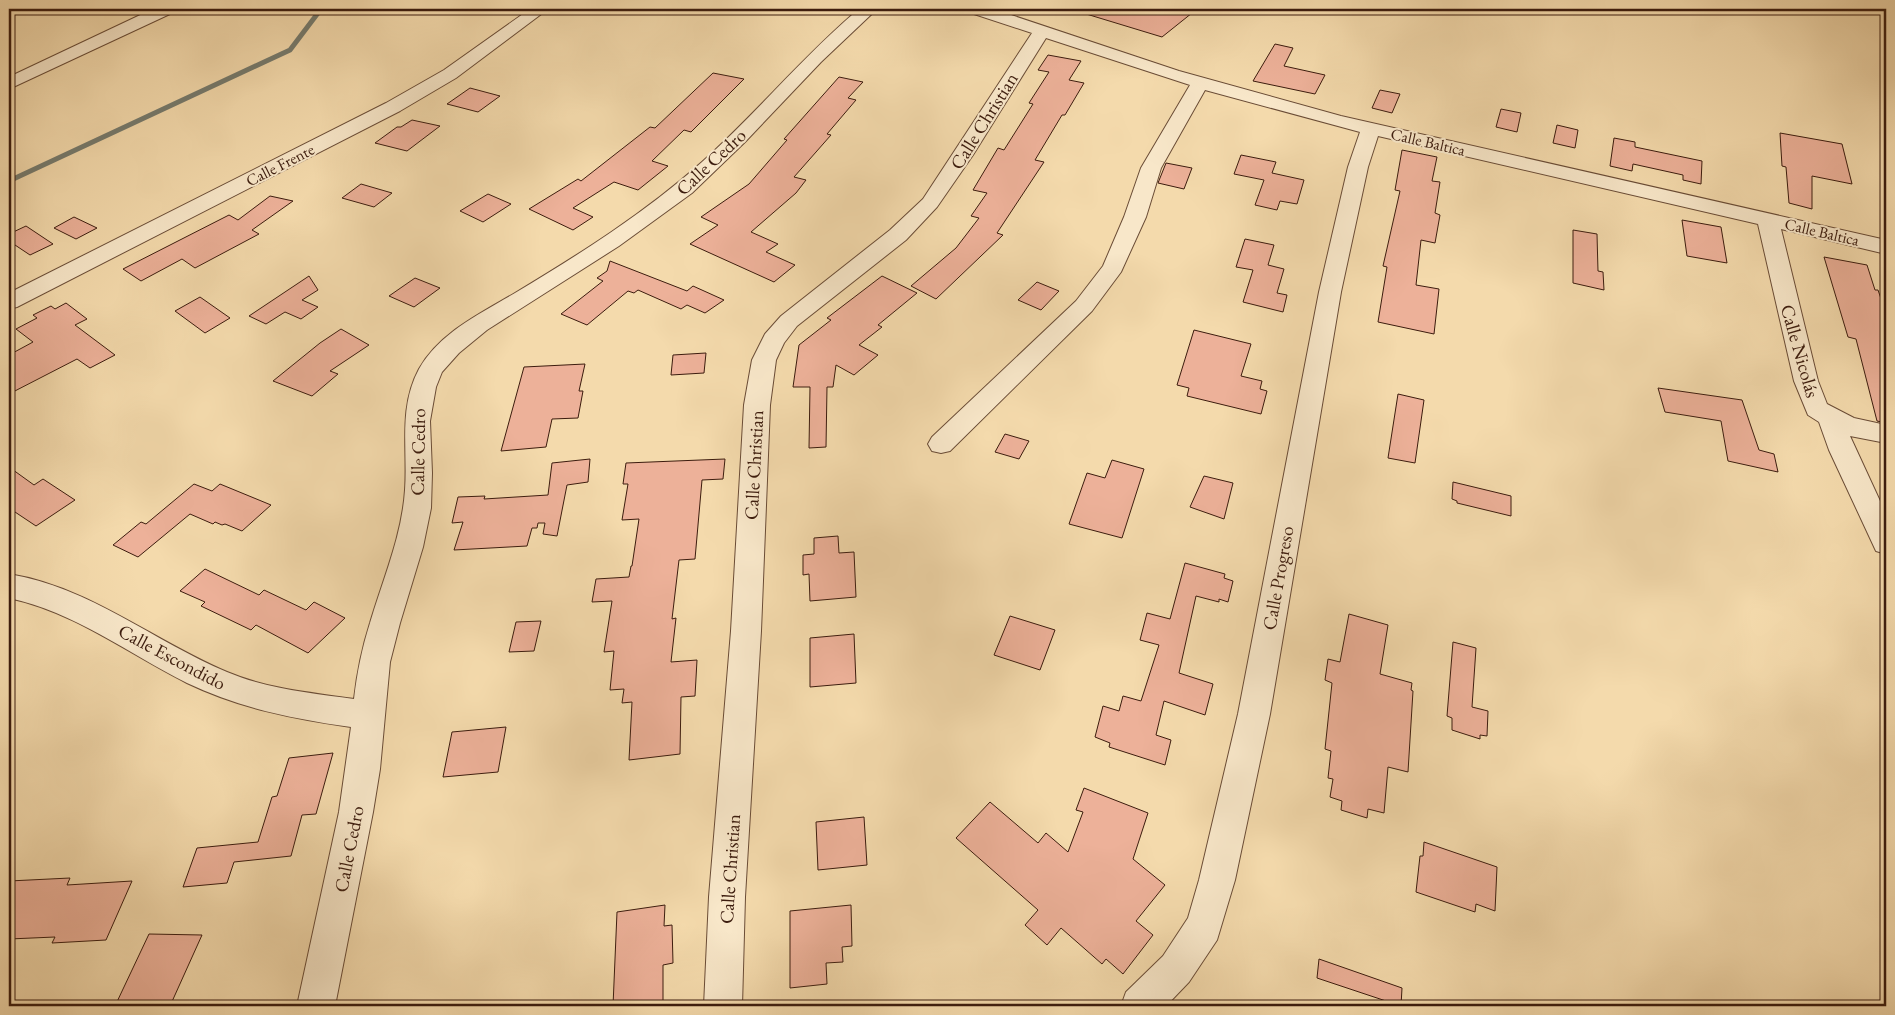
<svg xmlns="http://www.w3.org/2000/svg" width="1895" height="1015" font-family="'EB Garamond',serif">
<style>
.lines{fill:none;stroke-linecap:round;stroke-linejoin:round}
.stream{stroke:#767b6e;stroke-width:5}
.building{fill:#edb199;stroke:#3c1c0e}
.minor-casing{stroke:#6a4c36;stroke-width:2}
.minor{fill:#f8e7c9;fill-rule:evenodd}
.labels{text-anchor:middle;dominant-baseline:central;stroke-width:4;stroke-linejoin:round;paint-order:stroke}
.far-street-label{font-size:16px;fill:#3c1c0e;stroke:#f8e7c9}
.street-label{font-size:19px;fill:#3c1c0e;stroke:#f8e7c9}
</style>
<rect width="100%" height="100%" fill="#f4daac"/>
<filter id="stains"><feTurbulence type="fractalNoise" baseFrequency=".004" numOctaves="4"/><feColorMatrix values="0 0 0 0 .2 0 0 0 0 .09 0 0 0 0 .02 0 0 0 .5 -.17"/></filter>
<radialGradient id="worn" r=".72"><stop offset=".6" stop-color="#630" stop-opacity="0"/><stop offset="1" stop-color="#630" stop-opacity=".3"/></radialGradient>
<g class="lines">
<path class="stream" d="M9,181l281,-131 31,-41"/>
</g>
<path class="building" d="M1084,9h113l-35,28 -79,-24z
M1275,44l18,4 -9,18 41,9 -10,19 -62,-13z
M1048,55l33,6 -12,19 15,3 -19,32h-3l-27,45 9,2 -47,71 6,2 -67,64 -25,-13 45,-38 23,-30 -8,-2 16,-23 -14,-3 25,-42 6,2 29,-46 -4,-1 20,-31 -11,-2z
M713,73l31,6 -53,53 -7,-2 -32,31 16,5 -30,24 -24,-8 -41,26 20,9 -20,13 -44,-21 49,-30 3,2 69,-54 5,1z
M839,77l24,5 -15,16 8,2 -29,34 4,1 -37,42 12,3 -10,13 -45,39 27,12 -12,8 29,13 -21,17 -84,-38 28,-19 -17,-8 48,-33 38,-44 -3,-1z
M470,88l30,8 -22,16 -31,-8z
M1380,90l20,4 -8,19 -20,-5z
M1501,109l20,4 -4,19 -21,-5z
M412,120l28,6 -33,25 -32,-8 22,-16h4z
M1557,125l21,5 -3,18 -22,-5z
M1780,133l62,11 10,40 -40,-8v33l-23,-6 -3,-36 -4,-1z
M1614,138l21,4v5l67,14 -1,23 -18,-4v-5l-50,-11 -1,7 -22,-5z
M1402,150l35,7 -5,24 8,1 -5,31 5,2 -5,28 -14,-3 -5,45 23,4 -5,45 -56,-12 9,-55 -4,-1 17,-75 -5,-1z
M1241,155l35,7 -4,11 32,7 -7,24 -17,-3 -3,9 -22,-5 9,-25 -30,-6z
M1166,163l26,5 -8,21 -26,-6z
M361,184l31,9 -18,14 -32,-9z
M488,194l23,10 -28,18 -23,-11z
M270,196l23,5 -41,29 7,4 -64,34 -13,-9 -41,22 -18,-12 106,-54 9,5z
M74,217l23,11 -21,11 -22,-11z
M1682,220l39,7 6,36 -40,-7z
M26,226l27,18 -23,11 -21,-14v-7z
M1573,230l24,4 1,37 5,1 1,18 -31,-7z
M1245,239l29,6 -6,20 16,4 -7,24 10,2 -4,17 -40,-10 10,-32 -17,-3z
M1824,257l43,8 8,25h3l8,23v110l-9,-2 -21,-82 -8,-2z
M610,261l77,30 6,-5 31,14 -19,13 -18,-8 -6,4 -43,-19 -4,3 -6,-2 -41,34 -26,-11 42,-33 -6,-3 10,-7z
M309,276l9,14 -16,10 16,7 -17,12 -16,-7 -19,12 -17,-8z
M882,276l35,17 -39,32 4,2 -23,18 19,10 -24,20 -18,-10 -3,22h-6l-1,60 -17,1 1,-61h-17l6,-42 32,-25 -4,-2z
M415,278l25,10 -26,19 -25,-11z
M1037,282l22,9 -18,19 -23,-10z
M200,297l30,21 -25,15 -30,-22z
M66,303l21,16 -12,6 40,30 -25,13 -13,-9 -68,35v-39l24,-13 -17,-13 21,-11 -4,-3 18,-9 4,3z
M341,329l28,16 -39,26 8,3 -26,22 -39,-15 47,-38z
M1194,330l57,14 -10,32 21,5 -2,8 7,2 -6,23 -74,-18 2,-8 -12,-3z
M706,353l-2,20 -33,2 2,-20z
M585,364l-6,27h4l-5,27 -26,1 -6,28 -45,4 23,-84z
M1658,388l84,12 17,50 15,4 4,18 -50,-11 -7,-40 -56,-9z
M1398,394l26,6 -9,63 -27,-5z
M1005,434l24,7 -10,18 -24,-7z
M590,459l-2,23 -21,3 -10,51 -14,-2 2,-11h-7l-1,5h-5l-5,18 -73,4 9,-28 -11,1 6,-26 27,-1 -1,3 64,-4 4,-32z
M725,459l-2,20 -21,1 -7,79 -16,1 -7,59 4,-1 -5,44 26,-2 -2,36 -14,1 -1,57 -51,6 3,-58 -10,1 2,-14 -14,1 4,-39 -10,1 8,-51 -20,1 4,-23 33,-2 2,-11h1l7,-47 -17,1 6,-36h-5l3,-21z
M1112,460l32,9 -22,69 -53,-14 18,-51 18,5z
M9,467l25,18 9,-6 32,21 -39,26 -27,-18z
M1204,476l29,7 -9,36 -34,-12z
M1453,482l58,14v20l-54,-13v-2l-5,-2z
M194,484l18,7 8,-7 51,21 -29,26 -17,-7 -3,1 -7,-3 -2,2 -23,-10 -52,43 -25,-12 28,-23 5,2z
M838,536l1,17 15,-1 2,45 -46,4 -1,-27 -6,1v-20l11,-1v-16z
M1185,563l40,11 -1,4 9,3 -5,21 -9,-3v3l-23,-6 -17,77 34,11 -8,31 -41,-14 -8,34 15,5 -6,25 -56,-18 1,-4 -15,-6 8,-31 16,5 4,-15 18,5 18,-56 -19,-5 7,-27 23,6z
M205,569l54,26 5,-5 42,20 8,-8 31,16 -37,35 -52,-28 -5,5 -50,-24 4,-4 -25,-11z
M1349,614l39,11 -8,49 32,9 -1,7 2,1 -5,81 -20,-5 -4,46 -16,-4 -1,9 -26,-8 1,-9 -12,-4 3,-18 -5,-1 3,-27 -6,-2 7,-66 -7,-3 3,-21 12,3z
M1010,616l45,14 -15,40 -46,-15z
M541,621l-7,30 -25,1 7,-30z
M854,634l2,49 -46,4v-49z
M1453,642l23,6 -4,59 16,4 -1,25 -7,-1v4l-28,-9v-12l-5,-2z
M506,727l-8,45 -55,5 9,-45z
M333,753l-17,61 -14,1 -11,41 -57,6 -7,21 -44,4 14,-39 61,-6 14,-45 5,-1 12,-38z
M1084,788l64,25 -15,46 32,26 -29,36 17,14 -30,39 -17,-15 -4,5 -41,-36 -14,17 -22,-20 13,-15 -82,-72 34,-36 48,41 8,-10 22,19 15,-40 -7,-2z
M864,817l3,48 -49,5 -2,-48z
M1424,842l73,25 -2,44 -19,-7 -1,8 -59,-20 4,-36h3z
M70,878l-3,7 65,-4 -26,59 -54,3 3,-6 -46,2v-58z
M665,905l-1,21 8,-1 1,38 -10,2v41h-50l4,-94z
M851,905l1,41 -10,1 1,15 -17,1 1,21 -37,4v-77z
M149,934l53,1 -32,71h-55z
M1319,959l83,29 -1,18 -84,-28z"/>
<g class="lines">
<g class="minor-casing">
<path id="minor" d="M153,9h21l-2,4 -163,76v-12z
M530,9h18l-92,69 -56,33 -383,196 -8,2v-16l377,-190 58,-33z
M859,9h18l-56,53 -76,80 -53,51 -73,53 -132,84 -28,23 -17,19 -6,15 -6,34 2,52 -1,35 -8,39 -23,76 -10,39 -10,107 -7,43 -38,194h-38l42,-194 12,-85c-57,-8 -112,-19 -164,-44 -60,-30 -112,-71 -178,-85v-24c81,13 144,67 218,98 40,17 85,21 127,27 3,-26 8,-51 16,-76 13,-44 32,-87 35,-133 3,-41 -7,-82 14,-121 20,-36 62,-56 96,-76 65,-39 130,-80 187,-131 55,-49 101,-106 157,-153z
M969,9h24l186,62 162,45 545,124v14l-105,-25 37,152 9,23 27,14 32,7v18l-36,-7 36,78v40l-10,-3 -47,-101 -10,-28 -11,-7 -14,-34 -36,-157 -380,-88 -10,31 -27,125 -71,422 -35,166 -18,60 -28,42 -23,24h-45l5,-14 37,-36 25,-38 11,-38 39,-166 81,-422 29,-125 12,-35 -155,-42 -44,78 -15,49 -25,55 -29,39 -142,140 -9,2 -9,-2 -4,-7 4,-7 144,-136 27,-35 21,-49 17,-49 49,-83 -144,-47 -73,117 -36,52 -31,33 -109,86 -13,17 -8,17 -6,45 -9,226 -16,266 -3,109h-38l5,-109 22,-266 13,-226 8,-45 13,-26 16,-18 109,-86 33,-31 109,-166 -61,-20z"/>
</g>
<use href="#minor" class="minor"/>
</g>
<g class="labels">
<g class="far-street-label">
<text transform="translate(1428 142) rotate(13)">Calle Baltica</text>
<text transform="translate(280 165) rotate(-27)">Calle Frente</text>
<text transform="translate(1822 232) rotate(13)">Calle Baltica</text>
</g>
<g class="street-label">
<text transform="translate(984 121) rotate(-58)">Calle Christian</text>
<text transform="translate(711 162) rotate(-43)">Calle Cedro</text>
<text transform="translate(1800 351) rotate(74)">Calle Nicolás</text>
<text transform="translate(418 452) rotate(-89)">Calle Cedro</text>
<text transform="translate(754 465) rotate(-87)">Calle Christian</text>
<text transform="translate(1278 578) rotate(-80)">Calle Progreso</text>
<text transform="translate(172 657) rotate(28)">Calle Escondido</text>
<text transform="translate(349 849) rotate(-79)">Calle Cedro</text>
<text transform="translate(730 869) rotate(-86)">Calle Christian</text>
</g>
</g>
<rect width="1895" height="1015" fill="none" stroke="#f4daac" stroke-width="30"/>
<rect x="10" y="10" width="1875" height="995" fill="none" stroke="#3c1c0e" stroke-width="2.5"/>
<rect x="15" y="15" width="1865" height="985" fill="none" stroke="#3c1c0e"/>
<rect width="100%" height="100%" filter="url(#stains)"/>
<rect width="100%" height="100%" fill="url(#worn)"/>
</svg>
